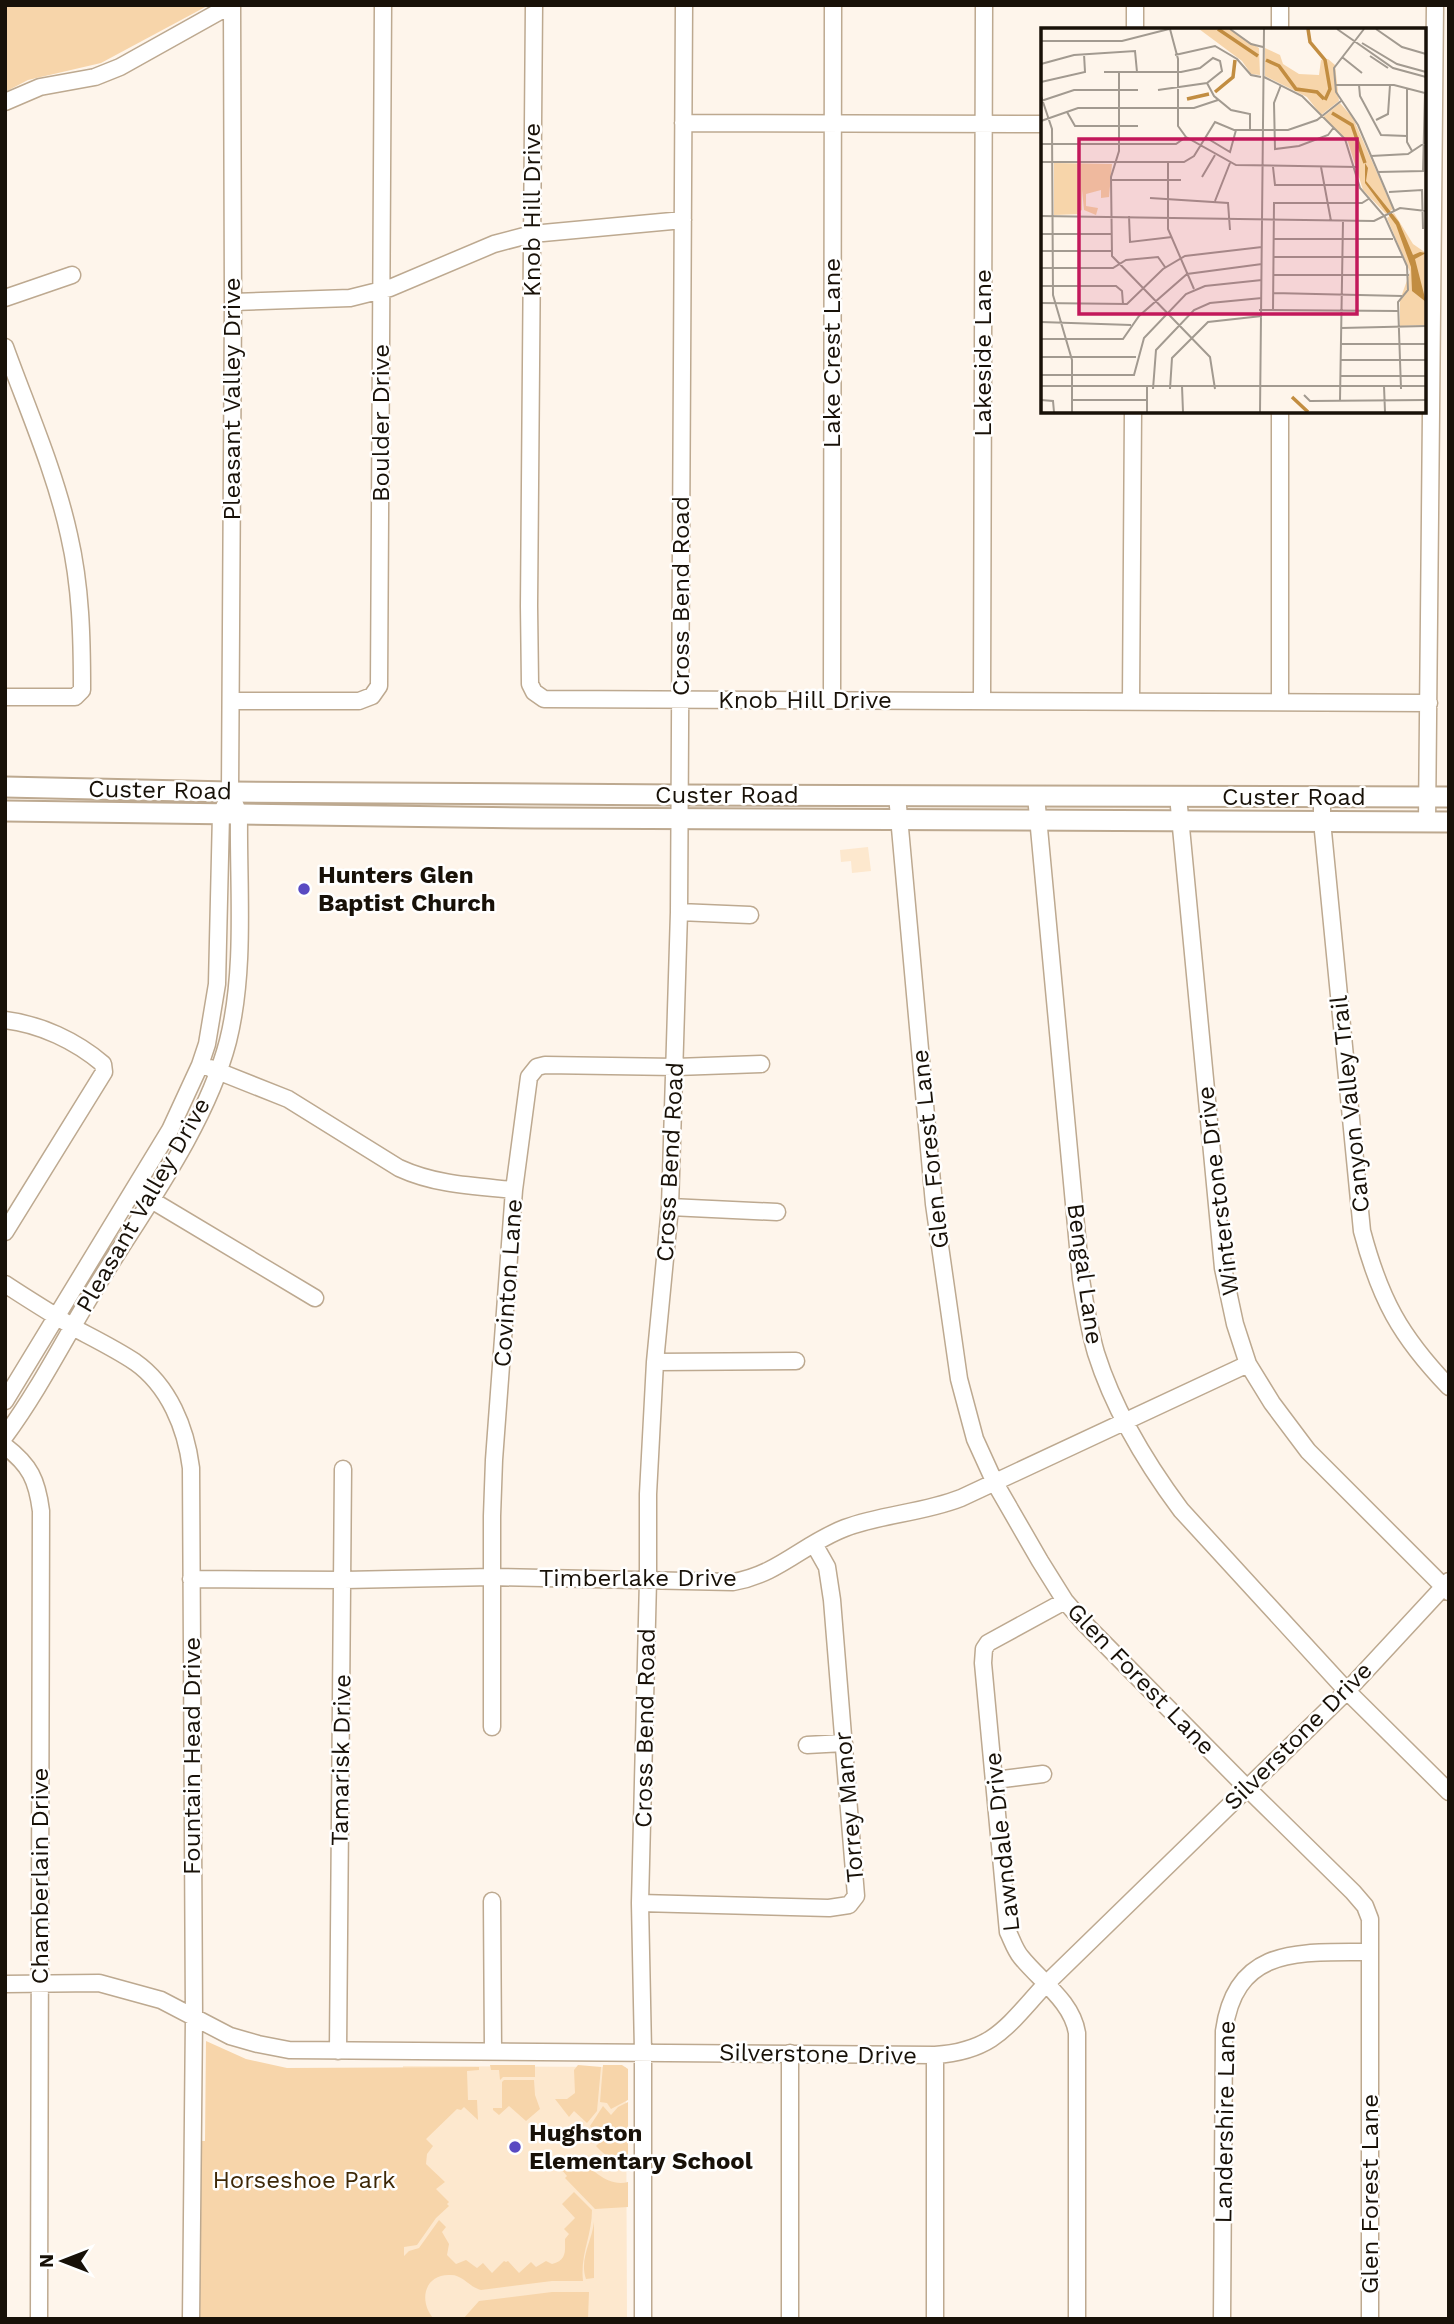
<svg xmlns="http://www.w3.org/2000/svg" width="1454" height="2324" font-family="'Work Sans',sans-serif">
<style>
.built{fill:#fde8ce}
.green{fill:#f7d5aa}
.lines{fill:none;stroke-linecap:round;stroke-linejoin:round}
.minor-casing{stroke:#bda990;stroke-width:19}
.major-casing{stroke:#bda990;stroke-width:23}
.minor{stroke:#fff;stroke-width:16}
.major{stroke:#fff;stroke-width:19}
.poi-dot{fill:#594ac2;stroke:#fff;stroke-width:2.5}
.labels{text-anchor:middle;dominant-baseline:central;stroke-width:5;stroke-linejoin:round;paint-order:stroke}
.street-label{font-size:24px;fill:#181108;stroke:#fff}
.poi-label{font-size:24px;font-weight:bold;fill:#181108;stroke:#fff;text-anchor:start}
.park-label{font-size:24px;fill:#3e2807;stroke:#fff}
.inset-river{fill:none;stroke:#c28d41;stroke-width:3.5}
.inset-road{fill:none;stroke:#a29a90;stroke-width:2}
.view{fill:#c2185b;fill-opacity:0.15;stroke:#c2185b;stroke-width:3.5}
.inset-edge{fill:none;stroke:#181108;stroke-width:3.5}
</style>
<rect width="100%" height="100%" fill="#fef5eb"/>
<path class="built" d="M868,847l3,24 -19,2 -1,-12 -10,1 -1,-12z
M403,2066l223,1 1,252h-223z"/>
<path class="green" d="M5,5h204l-108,58 -73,17 -23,12z
M206,2041l40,18 41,9 192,-1v3l-12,1 1,29h9l1,20 -14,-13 -3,3 -4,-1 -31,30 7,7 -6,8 -1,10 19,18 -9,7 13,13 -2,2 2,2 -13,12 -19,27 -13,2v9l5,-5 10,-3 20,-28 7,7 -4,5 7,12 -2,11 9,9 10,-4 11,8 6,-5 9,10 12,-12 2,1 2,-1 11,12 12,-11 5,5 10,-6 6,3c15,-4 13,-13 13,-25l4,-5 -5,-5 11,-11 -13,-14 12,-12 18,18c0,26 -12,44 -9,71h-31l-71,9c-12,-3 -18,-15 -30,-15 -27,-2 -33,27 -17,44h-234l-1,-178h6z
M490,2065h45v12h-32l-3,3 -1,-10h-8z
M578,2065l23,2 -4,44 -10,12 -13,-12 -5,6 -14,-18h12l8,-6 -1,-23z
M603,2065h19l6,4v31l-17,9 -4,-6 -7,-1z
M504,2080h30l1,15 5,14 -14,12 -17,-15 -10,9 -6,-5v-2h9v-26z
M628,2102v61c-13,-1 -23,-7 -32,-17l7,-7 -13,-13 13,-20 8,9 7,-8z
M579,2157c13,13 29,30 49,25v25l-33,2 -30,-31 2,-2 -6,-7 11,-11z
M594,2222v56l-8,1c-7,-20 6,-38 8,-57z
M552,2292h37l-1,27h-125l16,-18z"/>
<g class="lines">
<g class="minor-casing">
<path id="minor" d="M534,5l-5,601 1,78 4,8 10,7 885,4
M1135,30v-25
M1280,30v-25
M5,102l35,-15 55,-10 25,-10 111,-62
M683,123l360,1
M5,298l67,-23
M233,302l117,-4 40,-10 104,-44 38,-10 151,-14
M5,347c22,61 50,124 64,188 12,52 13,103 13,155l-7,7h-70
M832,700l1,-695
M231,701h128l13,-5 7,-10 4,-681
M982,701l2,-696
M1131,701l2,-290
M1280,702v-291
M897,795l37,409 25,175 16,60 20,44 45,78 25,40 19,22 162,164 107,105 12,14 5,13v400
M1036,796l45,483c4,25 8,50 15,74 18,57 50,110 85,157l166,181 102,101
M1178,796l45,472 12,56 13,40 24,39 36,48 141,141
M1322,797v24l40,410c18,68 38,105 87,156
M1427,822l8,-817
M679,912l71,3
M5,1020c35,4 71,21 98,44l1,8 -99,160
M210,1068l78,31 111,69c37,17 75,18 115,22
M143,1195l172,103
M670,1207l107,5
M5,1284c24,16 49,31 73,46 19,10 39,20 57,32 34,24 51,66 56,106l3,549 -3,302
M655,1362l141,-1
M5,1401l165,-271 30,-65 7,-21 10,-60 4,-170 4,-9
M5,1436c34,-46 61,-100 91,-149 46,-75 110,-161 132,-246 18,-72 10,-154 11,-227l-9,-22 3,-490 -1,-297
M5,1446c25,19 32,34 36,65l-2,808
M191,1579l153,1 148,-3 241,5c46,-8 70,-38 112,-54 37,-14 78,-15 116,-30l287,-134
M1065,1601l-77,42 -4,6 -1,14 25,269c4,8 7,18 13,25 19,24 51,44 56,76v286
M492,1727v-211l2,-56 20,-270 15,-113 8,-10 8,-2 131,2 85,-3
M807,1745l37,-2
M995,1780l48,-6
M492,1901l1,150
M640,1903l189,5 20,-3 7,-9 -24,-296 -5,-33 -13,-23
M5,1984l94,-1 62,17 69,36 28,8 31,6 646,5c59,-4 72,-29 110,-70l302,-294 102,-110
M338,2051l5,-582
M790,2053v266
M643,2319v-268l-3,-148 8,-323v-86l7,-132 15,-155 9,-295 5,-907
M935,2319v-264
M1222,2319l2,-288c12,-87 78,-78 146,-79"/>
</g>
<g class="major-casing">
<path id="major" d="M5,787l225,5 449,3 770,2
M5,811l529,7 915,4"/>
</g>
<use href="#minor" class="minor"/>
<use href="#major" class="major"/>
</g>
<g class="poi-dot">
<circle cx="304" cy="889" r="7"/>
<circle cx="515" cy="2147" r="7"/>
</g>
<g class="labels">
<g class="street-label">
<text transform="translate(532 210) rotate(-90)">Knob Hill Drive</text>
<text transform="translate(832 353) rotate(-90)">Lake Crest Lane</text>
<text transform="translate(983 353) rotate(-90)">Lakeside Lane</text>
<text transform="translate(232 399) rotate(-90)">Pleasant Valley Drive</text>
<text transform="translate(381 423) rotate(-90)">Boulder Drive</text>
<text transform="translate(681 596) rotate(-90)">Cross Bend Road</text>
<text x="805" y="700">Knob Hill Drive</text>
<text transform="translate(160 790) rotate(1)">Custer Road</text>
<text x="727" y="795">Custer Road</text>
<text x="1294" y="797">Custer Road</text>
<text transform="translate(1350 1104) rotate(-96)">Canyon Valley Trail</text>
<text transform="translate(930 1149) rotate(-96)">Glen Forest Lane</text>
<text transform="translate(670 1162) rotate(-87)">Cross Bend Road</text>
<text transform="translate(1218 1191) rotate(-97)">Winterstone Drive</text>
<text transform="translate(143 1205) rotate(-60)">Pleasant Valley Drive</text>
<text transform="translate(1085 1274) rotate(82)">Bengal Lane</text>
<text transform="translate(508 1283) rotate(-86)">Covinton Lane</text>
<text x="638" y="1578">Timberlake Drive</text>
<text transform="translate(1141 1679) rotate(46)">Glen Forest Lane</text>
<text transform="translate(645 1728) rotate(-89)">Cross Bend Road</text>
<text transform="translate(1298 1736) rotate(-45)">Silverstone Drive</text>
<text transform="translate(192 1756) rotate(-90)">Fountain Head Drive</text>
<text transform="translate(341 1760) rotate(-89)">Tamarisk Drive</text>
<text transform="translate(849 1807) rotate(-95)">Torrey Manor</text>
<text transform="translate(1002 1842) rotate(-96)">Lawndale Drive</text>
<text transform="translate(40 1876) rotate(-90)">Chamberlain Drive</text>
<text transform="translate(818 2054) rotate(1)">Silverstone Drive</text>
<text transform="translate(1225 2122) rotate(-89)">Landershire Lane</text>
<text transform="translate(1370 2194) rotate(-90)">Glen Forest Lane</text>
</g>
<g class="poi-label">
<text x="318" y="875">Hunters Glen<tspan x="318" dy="28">Baptist Church</tspan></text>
<text x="529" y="2133">Hughston<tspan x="529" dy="28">Elementary School</tspan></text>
</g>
<g class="park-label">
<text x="304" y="2180">Horseshoe Park</text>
</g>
</g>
<g transform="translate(1041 28)">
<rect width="385" height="385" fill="#fef5eb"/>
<path d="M158,1h30l30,19 1,27 -9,-1 -9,-13zM224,20l15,7 3,9 16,10 20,1 2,-15 7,-1 7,6 4,36 -18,14 -14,-18 -42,-21zM299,75l13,15 40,91 -7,5 -23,-24 -15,-48 -25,-25zM13,135l58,1 -3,33 -8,1v-8l-15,4v12l12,2 -2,7 -12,-5 -2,-20v20l-5,3 5,1 -28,1zM353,185l19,31 13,9v72l-26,1v-26l10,-28 -23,-54z" fill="#f7d5aa"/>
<path d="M324,135l3,5 -2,13 33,41 14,33 7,-3 6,1 -11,6 11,43 -14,-11 -1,-24 -15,-42 -31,-42z" fill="#c28d41"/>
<path class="inset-river" d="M177,1l40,27M267,1l2,13 15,18 5,29 -5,11M225,32l13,6 17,23 21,3 7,7M174,64l18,-15 2,-17M146,71l22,-5M291,85l20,12 13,38M251,369l16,15"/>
<path class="inset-road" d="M129,1l8,30v67l8,11 50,28 121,2M189,1l21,15 12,3M296,1l56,39 33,9M323,1l-30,39 2,24 22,33 36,85M335,1l26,18 24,7M0,13h81l47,-12M321,15l35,21 29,8M134,27l40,-9 22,13 14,16 10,2M329,28l18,12M301,29l20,16M0,36l33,-9 61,-4 2,21M63,44h77l19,-4 13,-10 7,3 2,10 -15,12 -49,7M78,44v79l-8,26 1,79 98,101 5,32M223,49l38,19 43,43 15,49 25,29 22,49 1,24 -10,12 3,87M0,54l44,-10 -1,-18M166,55l7,13 17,14 19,4v17M240,57l-7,18 1,46 24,-3 29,-11 6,-8M295,57h58l31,8 -2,78 -45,1M318,57l1,11 21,39 26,1M366,61v53l5,9M0,68l11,33 1,166 19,65v52M0,73l33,-11h64M26,84l8,14h63M335,92l12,-6 2,-29M0,93l37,-13h116l24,-8M164,109l25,15 6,-22M0,116h135l10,-7M330,128l37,-2 18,-12M0,134h143l10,-6 21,-34 19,8h54l29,-10 24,-19M127,134v67l26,60M232,139l2,18h85M280,139l10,54M161,149l13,-22M70,152h70M348,164l33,-2 1,39M109,170l78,5 2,27M174,173l15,-38M0,188l333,5 26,-13 26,3M88,188l1,26 42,-5M0,206h70M232,211h120M0,223h70M232,229h129M0,240h72l13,-8 32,-3 7,10M232,247h136M0,258h75l6,5 1,13M232,265l129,3M0,275l86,1 36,-35 22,-13 77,-9M218,282l139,1M232,283l1,-108h88l8,-5M0,294l90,3M300,300l85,-2M0,311h82l16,-23 48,-42 75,-10M299,316h86M0,329h95M299,332h86M0,347h93l10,-37 42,-44 19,-8 57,-6M299,348h86M0,358h385M141,358l1,26M343,358l1,26M112,361l3,-39 38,-40 16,-7 52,-5M129,361l2,-31 36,-36 54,-6M263,367l6,6 116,-1M0,372l12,1 1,11M31,372h75M299,372l3,-179M106,384v-26M219,384l4,-383"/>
<path class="view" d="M38,111h278v175h-278z"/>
<rect width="385" height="385" class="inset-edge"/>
</g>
<rect width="1454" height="2324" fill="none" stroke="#181108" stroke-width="14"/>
<g transform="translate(63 2261) rotate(270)" stroke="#ffffff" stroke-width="5" paint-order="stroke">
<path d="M0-5L12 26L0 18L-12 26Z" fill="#181108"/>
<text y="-10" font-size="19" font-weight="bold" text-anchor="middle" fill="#181108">N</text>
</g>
</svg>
